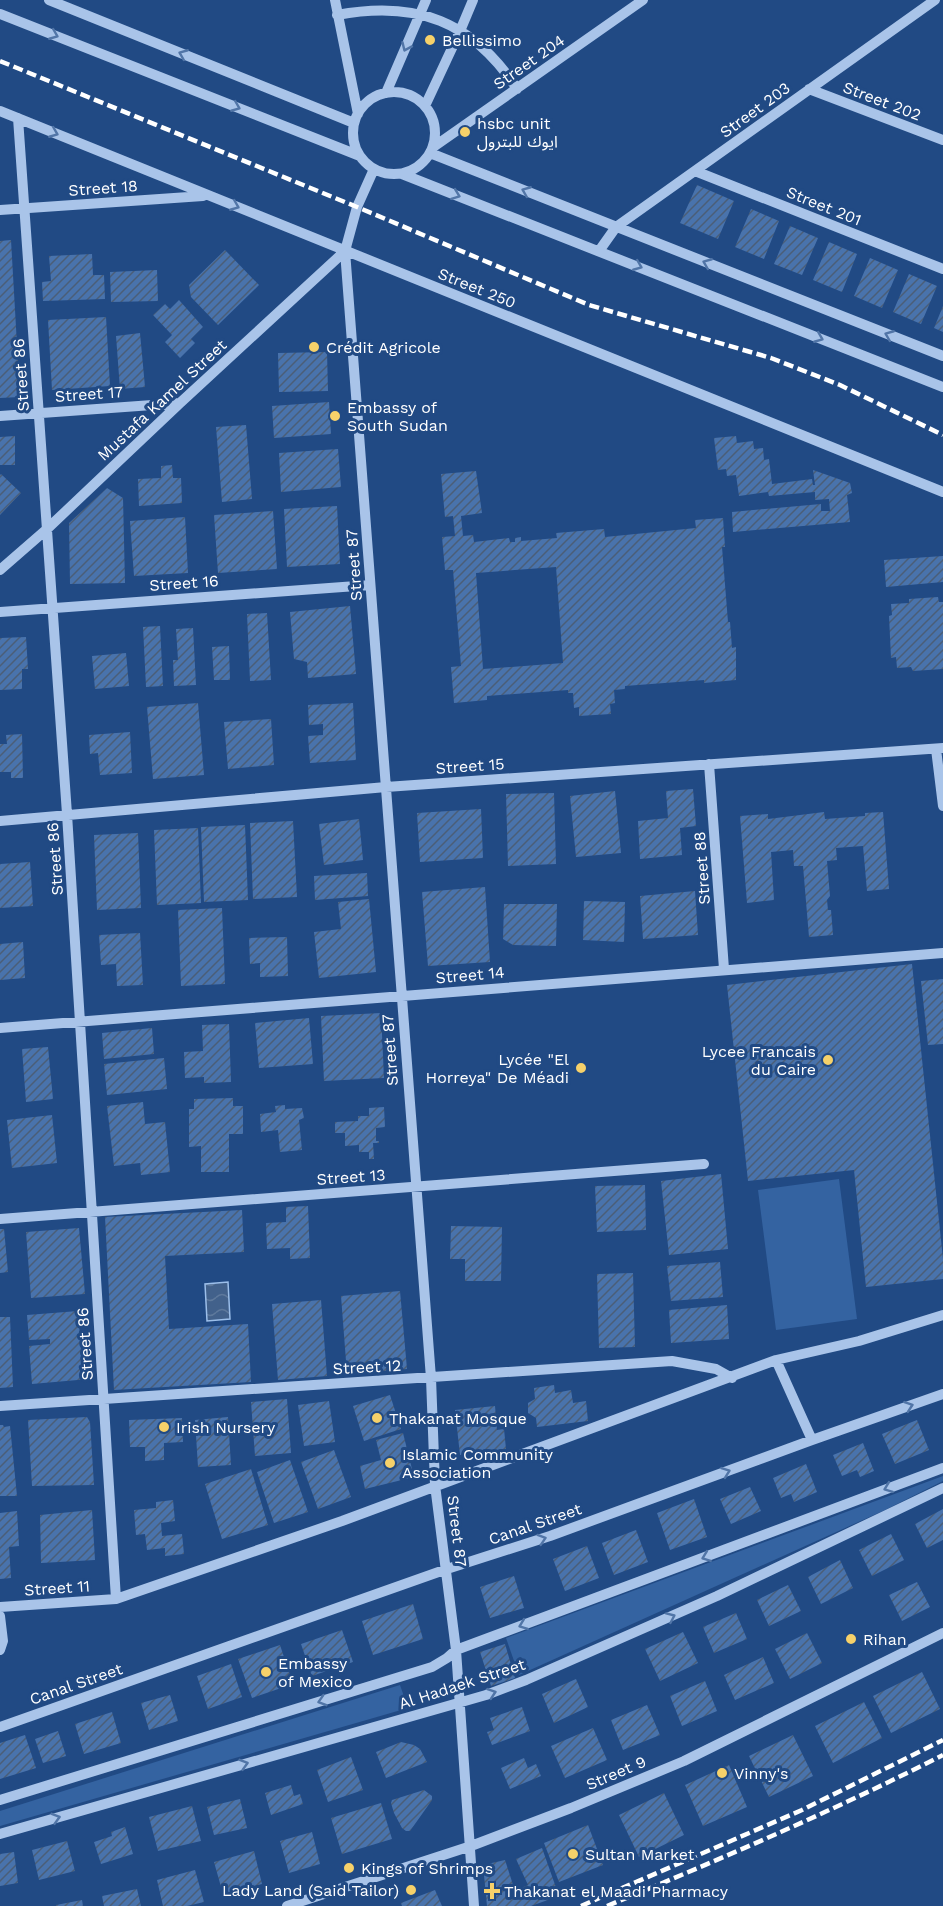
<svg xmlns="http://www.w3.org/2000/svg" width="943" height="1906" font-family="'Work Sans','Noto Sans Arabic',sans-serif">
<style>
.green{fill:#3463a1}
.water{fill:url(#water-waves);stroke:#9cbfea;stroke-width:1.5}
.building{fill:url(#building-hatch);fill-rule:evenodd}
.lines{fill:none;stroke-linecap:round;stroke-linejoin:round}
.minor{stroke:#a9c4e9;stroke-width:10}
.rail{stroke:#fff;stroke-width:4.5;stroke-dasharray:10 4.5;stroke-linecap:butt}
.oneway{stroke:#5175a7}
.poi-dot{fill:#f6d16a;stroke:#214a84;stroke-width:2}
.labels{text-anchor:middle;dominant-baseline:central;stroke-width:6;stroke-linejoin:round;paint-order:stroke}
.poi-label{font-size:16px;fill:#fff;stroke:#214a84;text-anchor:start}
.street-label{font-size:16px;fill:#fff;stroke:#214a84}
</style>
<defs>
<pattern id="water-waves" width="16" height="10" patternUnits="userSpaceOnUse" patternTransform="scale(1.5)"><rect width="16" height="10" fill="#42618b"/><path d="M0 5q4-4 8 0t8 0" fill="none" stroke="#5e799c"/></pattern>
<pattern id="building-hatch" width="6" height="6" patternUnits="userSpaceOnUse" patternTransform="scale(1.5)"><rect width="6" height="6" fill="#4973ac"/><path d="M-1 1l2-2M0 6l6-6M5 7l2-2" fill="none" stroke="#4b5e77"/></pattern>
</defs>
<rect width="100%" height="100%" fill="#214a84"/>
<path class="green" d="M839,1179l18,140 -81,11 -18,-140z
M943,1476v5l-58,29 -366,165 -13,-37z
M400,1685l8,23 -408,118v-15z"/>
<path class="water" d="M228,1282l2,37 -23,2 -2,-37z"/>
<path class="building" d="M697,185l37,16 -16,38 -38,-16z
M751,209l28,12 -15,38 -29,-12z
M790,226l28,12 -16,37 -28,-11z
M11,240l9,157 -20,1v-157z
M829,242l28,12 -15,38 -29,-12z
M225,250l34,35 -41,40 -27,-28 -2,-12z
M92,254l1,21h11l1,24 -62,2 -1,-19 9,-1 -2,-25z
M870,258l28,12 -16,38 -28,-12z
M157,270l1,31 -47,1 -1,-30z
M909,274l28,12 -16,38 -28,-12z
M179,300l24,27 -12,12 4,4 -15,15 -15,-16 7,-7 -19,-20 12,-11 5,5z
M943,306v26l-9,-4z
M106,317l4,69 -58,4 -4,-70z
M140,333l5,54 -25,2 -4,-53z
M327,352l1,39 -49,1 -1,-39z
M329,402l2,32 -57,4 -2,-32z
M246,425l6,74 -30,3 -6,-75z
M15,436v29h-15v-28z
M736,436l1,7 16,-2 1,8 9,-1 1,12 5,-1 3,25 40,-5 1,6h2l-2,-15 37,13 2,10 -5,2 3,27 -117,10 -1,-20 89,-8v7h9l-1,-12 -14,1v-8l-46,4 -1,-4 -29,4 -3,-21 -9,1 -1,-7 -8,1 -4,-32z
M338,449l3,38 -60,5 -2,-39z
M172,465l1,13h8l1,25 -43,3 -1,-27 23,-1v-12z
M476,471l6,42 -21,3 2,20 10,-1 1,7 35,-4 1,4h5v-4l6,-1v4l36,-3 -1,-5 48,-4 1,8 91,-9 -1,-8 28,-2 2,29h-3l6,75h2l2,26 4,-1v33l-32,3v-3l-79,6v3l-11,1 1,13 -5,1 1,10 -32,2v-9l-5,1 -1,-15h-5v-3l-81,6v4l-33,3 -3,-36 10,-1 -8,-96h-8l-3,-33 13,-1 -2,-20 -8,1 -4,-43zM556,567l7,96 -80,6 -7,-96z
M1,474l20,19 -21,22v-40z
M107,488l16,10 2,85 -55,1 -1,-61z
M337,506l3,58 -53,3 -3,-58z
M273,511l4,58 -59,4 -4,-58z
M185,517l3,56 -54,3 -4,-55z
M943,556v26l-57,5 -2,-27z
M938,597l1,5h4v67l-30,2 -2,-4 -14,1 -1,-11 -5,1 -2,-42 3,-1 -1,-11 18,-1v-4z
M350,606l6,68 -48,4 -1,-16 -13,-3 -4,-47z
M267,613l4,67 -21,1 -3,-67z
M160,626l3,60 -17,1 -3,-60z
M193,628l3,57 -22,1 -1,-26h5l-2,-31z
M26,637l2,32h-6v20l-22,1v-52z
M229,646l1,34h-16l-2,-33z
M126,653l3,33 -34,3 -3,-33z
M198,703l6,72 -51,4 -6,-72z
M353,703l3,57 -46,3 -2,-27 15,-1v-11l-14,1 -1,-20z
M271,719l3,46 -46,4 -4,-47z
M130,732l2,41 -32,2 -2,-22 -8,1 -1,-19z
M22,734l1,44h-12v-6h-11v-28h7l-1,-9z
M693,789l3,37 -16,2 2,27 -42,4 -2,-38 30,-3 -2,-27z
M615,791l6,62 -45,4 -6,-61z
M554,793l2,71 -48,2 -2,-72z
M481,809l2,49 -63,4 -3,-49z
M824,812l1,7 40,-3v-3l18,-1 6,77 -22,2 -4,-45 -27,2 1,12 -10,1 3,35 -3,4 1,10h3l2,25 -24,2 -6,-71h-9l-1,-16 -22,2 3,48 -27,3 -7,-87 28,-2v5z
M359,819l4,41 -39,5 -5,-41z
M293,821l4,76 -44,2 -3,-76z
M245,825l3,75 -44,2 -3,-75z
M198,828l3,75 -44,2 -3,-75z
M138,833l3,75 -44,2 -3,-75z
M30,862l3,44 -33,2v-44z
M367,873l1,23 -53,4 -1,-24z
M485,887l5,75 -62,4 -6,-74z
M695,891l3,44 -55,4 -3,-43z
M369,899l7,73 -57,6 -5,-46 27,-3 -3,-27z
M584,901l41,1 -1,40 -41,-2z
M504,904h53l-1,42 -43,-1 -10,-6z
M222,908l3,76 -44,2 -3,-76z
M140,933l3,52 -26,1 -1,-22 -15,1 -2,-30z
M287,937l1,39 -28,1v-14l-10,1 -1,-26z
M23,942l2,36 -25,2v-36z
M912,964l31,295v20l-77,8 -12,-117 -106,11 -21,-196z
M943,979v65l-15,1 -7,-64z
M381,1013l3,65 -60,3 -3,-65z
M309,1018l4,46 -54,4 -4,-45z
M229,1024l2,58 -27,1v-6l-19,1 -1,-26 19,-1 -1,-26z
M152,1028l2,26 -50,5 -2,-26z
M48,1047l5,52 -27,3 -4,-53z
M164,1058l3,31 -60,6 -3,-31z
M233,1098v8h10v28h-14v38h-28v-26l-12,1v-38h5v-10z
M143,1102l2,22 20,-2 5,50 -29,3 -1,-12 -26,3 -7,-60z
M285,1105v4l17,-1 2,10 -5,2 3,30 -22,2 -2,-22 -17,2 -1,-18 16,-2 -1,-6z
M384,1107l1,20 -9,1v13h3v2h-6l1,16h-5v-7h-10v-7l-14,1v-13h-10v-11l23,-1v-5h11v-8z
M52,1115l5,48 -45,5 -5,-48z
M721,1174l7,75 -59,6 -8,-74z
M645,1185l1,45 -49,2 -2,-46z
M308,1206l2,52 -20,1v-11l-23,1 -1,-26 20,-1v-15z
M242,1210l2,42 -79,4 4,73 79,-5 3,58 -137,8 -9,-173z
M451,1226l51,1 -1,54h-36v-22h-15z
M79,1228l6,66 -54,4 -5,-66z
M0,1229h4l4,43 -8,1z
M720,1262l3,35 -52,4 -4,-35z
M633,1273l2,74 -36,1 -2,-74z
M400,1291l7,78 -60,5 -6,-78z
M321,1300l6,76 -49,4 -6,-76z
M727,1305l2,34 -58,4 -2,-33z
M78,1311l3,39 5,-1 3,30 -57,5 -3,-38 21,-2v-5l-21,1 -2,-25z
M0,1317h10l3,70 -13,1z
M554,1385l1,8 16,-3 2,13 13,-2 2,20 -51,6 -1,-9 -8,-5v-10l7,-4 -1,-11z
M390,1395l11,34 -37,12 -11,-35z
M287,1399l4,54 -36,3 -4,-54z
M329,1401l6,41 -31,4 -6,-41z
M495,1406l2,24 7,-1 2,20 -46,6 -5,-45z
M87,1417l3,5 4,63 -62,1 -4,-66z
M228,1417l3,48 -33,2 -3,-47z
M182,1418l1,24 -19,1v17l-19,1v-14h-15l-1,-27z
M917,1420l12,30 -34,14 -13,-30z
M0,1425h3l1,2 6,-1 7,70h-17z
M403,1433l11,44 -49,12 -5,-23 21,-6 -5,-20z
M863,1443l11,28 -14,6 -3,-7 -15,6 -9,-21z
M334,1450l17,47 -33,12 -17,-47z
M290,1460l18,52 -34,11 -17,-51z
M806,1464l11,28 -23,10 -3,-8 -10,4 -8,-20z
M251,1469l17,56 -46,14 -17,-55z
M750,1487l11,24 -30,13 -11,-25z
M694,1499l13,38 -37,13 -13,-37z
M173,1500l2,21 -14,2 1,13 20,-2 2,20 -19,2v-8l-18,2 -2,-16 -9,1 -2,-25 22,-2v-6z
M943,1509v31l-16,8 -12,-24z
M92,1510l3,50 -54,3 -1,-48z
M17,1511l2,35 -10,1 2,31 -11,1v-66z
M636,1530l12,32 -34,13 -12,-32z
M891,1534l13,26 -32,16 -13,-26z
M587,1546l12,32 -34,13 -12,-32z
M840,1560l13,28 -32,16 -13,-27z
M514,1576l10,32 -34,10 -10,-31z
M917,1582l13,25 -28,14 -13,-26z
M788,1585l13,26 -32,15 -12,-26z
M413,1604l10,35 -50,16 -11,-34z
M736,1613l11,26 -33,14 -11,-26z
M342,1630l11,32 -41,14 -11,-32z
M683,1632l15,31 -38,18 -15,-32z
M807,1633l15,30 -32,16 -15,-30z
M505,1644l10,34 -24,8 -11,-34z
M280,1645l13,39 -41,14 -14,-39z
M763,1657l11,26 -39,17 -11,-25z
M231,1664l11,33 -34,12 -11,-33z
M922,1672l18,37 -49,24 -18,-37z
M576,1679l12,28 -34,16 -12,-29z
M705,1681l12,30 -35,15 -12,-30z
M170,1695l8,26 -29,9 -8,-27z
M864,1702l18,36 -49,25 -18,-37z
M647,1705l13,30 -37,15 -12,-30z
M522,1707l8,24 -38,14 -5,-13 7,-2 -4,-12z
M112,1712l9,31 -37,11 -9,-30z
M593,1728l14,32 -42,18 -14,-32z
M58,1731l8,25 -23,7 -8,-24z
M25,1735l11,33 -36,11v-36z
M793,1735l20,41 -44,21 -20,-41z
M401,1742l13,3 6,4 7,13 -41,16 -10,-26z
M351,1757l12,33 -35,12 -11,-32z
M524,1758l4,10 8,-4 5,12 -31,13 -9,-21z
M729,1765l18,42 -44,19 -18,-41z
M291,1785l3,11 6,-2 3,10 -32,11 -6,-22z
M424,1790l8,6v4l-22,31h-4l-4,-3 -8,-15 -3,-10 1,-3z
M664,1793l20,42 -45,22 -20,-42z
M240,1799l7,29 -33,7 -7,-28z
M381,1803l11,36 -50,15 -11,-36z
M192,1806l9,35 -43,10 -9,-34z
M588,1825l15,40 -44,17 -15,-39z
M125,1827l8,27 -32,10 -7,-22 18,-6 -1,-4z
M312,1832l8,32 -31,9 -9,-32z
M67,1841l8,30 -36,9 -7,-30z
M542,1848l17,48 -28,10h-44l-4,-41 22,-5 10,31 13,-6 -12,-26z
M254,1851l8,33 -39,10 -9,-32z
M14,1852l4,31 -18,3v-32z
M195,1870l9,32 -17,4h-24l-6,-26z
M137,1889l4,17h-37l-2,-10z
M435,1890l7,16h-40l-1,-3z
M82,1900l1,6h-27v-1z"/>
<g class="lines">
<path class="minor" d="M49,0l305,123
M335,0l23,114
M0,14l360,142
M337,15c79,-15 136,6 180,74
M809,89l134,51
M353 133a41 41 0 1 1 82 0a41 41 0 1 1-82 0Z
M386,93l40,-93
M425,106l35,-75 13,-31
M0,111l943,381
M18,118l49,696 49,785
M432,148l211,-148
M430,153l513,203
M374,169l-17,38 -12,44 86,1127 4,107 21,165 18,256
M695,171l248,98
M402,174l541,213
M0,210l203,-14
M599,251l17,-24 319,-227
M0,416l180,-13
M0,570l47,-41 133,-126 165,-152
M0,612l370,-27
M936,749l7,57
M709,764l15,205
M0,821l386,-34 557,-39
M0,1028l943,-75
M0,1219l704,-55
M776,1360l36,80
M0,1406l672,-45 44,8 16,9
M0,1607l116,-8 226,-78 434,-161 83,-19 84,-26
M0,1616l3,25 -3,9
M0,1727l447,-158 103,-33 262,-96 131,-46
M0,1800l432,-133 15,-9 9,-8 487,-182
M0,1834l486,-139 40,-15 191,-84 226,-108
M287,1906l184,-60 100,-38 113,-47 259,-128"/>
<path class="rail" d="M0,61l357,146 232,98 182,53 69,27 103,50
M581,1906l221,-96 141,-70
M607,1906c114,-47 226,-95 336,-151"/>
</g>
<defs><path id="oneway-chevron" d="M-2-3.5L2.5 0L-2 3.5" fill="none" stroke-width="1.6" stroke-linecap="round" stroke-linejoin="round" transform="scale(1.5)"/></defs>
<g class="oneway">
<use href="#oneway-chevron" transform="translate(54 35) rotate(22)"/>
<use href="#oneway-chevron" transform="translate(406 47) rotate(114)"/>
<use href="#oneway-chevron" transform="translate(183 54) rotate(-158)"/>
<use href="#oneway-chevron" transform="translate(236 107) rotate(22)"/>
<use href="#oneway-chevron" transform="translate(54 133) rotate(22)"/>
<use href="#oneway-chevron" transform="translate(526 191) rotate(-158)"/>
<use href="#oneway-chevron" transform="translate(456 195) rotate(21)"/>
<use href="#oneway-chevron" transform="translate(235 206) rotate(22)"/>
<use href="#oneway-chevron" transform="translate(707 263) rotate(-158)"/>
<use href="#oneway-chevron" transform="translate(638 266) rotate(22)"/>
<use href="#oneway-chevron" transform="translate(889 335) rotate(-158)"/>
<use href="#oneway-chevron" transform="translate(819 338) rotate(22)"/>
<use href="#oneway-chevron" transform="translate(909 1406) rotate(-19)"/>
<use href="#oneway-chevron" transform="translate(726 1472) rotate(-20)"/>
<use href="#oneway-chevron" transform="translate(888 1488) rotate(159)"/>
<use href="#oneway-chevron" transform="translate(542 1539) rotate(-18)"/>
<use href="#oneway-chevron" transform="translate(706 1557) rotate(159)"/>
<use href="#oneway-chevron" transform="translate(671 1617) rotate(-24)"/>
<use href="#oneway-chevron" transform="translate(523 1625) rotate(159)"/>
<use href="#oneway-chevron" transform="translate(492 1693) rotate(-19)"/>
<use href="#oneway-chevron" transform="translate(322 1701) rotate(163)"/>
<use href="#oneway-chevron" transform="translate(244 1764) rotate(-16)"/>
<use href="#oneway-chevron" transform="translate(56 1818) rotate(-16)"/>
</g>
<g class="poi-dot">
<circle cx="430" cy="40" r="6"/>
<circle cx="465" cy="132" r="6"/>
<circle cx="314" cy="347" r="6"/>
<circle cx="335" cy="416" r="6"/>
<circle cx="828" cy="1060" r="6"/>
<circle cx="581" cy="1068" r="6"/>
<circle cx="377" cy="1418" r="6"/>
<circle cx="164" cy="1427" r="6"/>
<circle cx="390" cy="1463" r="6"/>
<circle cx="851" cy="1639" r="6"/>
<circle cx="266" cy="1672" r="6"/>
<circle cx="722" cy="1773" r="6"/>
<circle cx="573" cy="1854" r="6"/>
<circle cx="349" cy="1868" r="6"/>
<circle cx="411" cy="1890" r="6"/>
<path d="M489 1882h6v6h6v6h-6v6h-6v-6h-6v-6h6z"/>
</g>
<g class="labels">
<g class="poi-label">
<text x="442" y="40">Bellissimo</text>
<text x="477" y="123">hsbc unit<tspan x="477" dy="18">ايوك للبترول</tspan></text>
<text x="326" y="347">Crédit Agricole</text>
<text x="347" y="407">Embassy of<tspan x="347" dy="18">South Sudan</tspan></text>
<text x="816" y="1051" text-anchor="end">Lycee Francais<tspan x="816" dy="18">du Caire</tspan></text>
<text x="569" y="1059" text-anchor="end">Lycée "El<tspan x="569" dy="18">Horreya" De Méadi</tspan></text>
<text x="389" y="1418">Thakanat Mosque</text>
<text x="176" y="1427">Irish Nursery</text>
<text x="402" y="1454">Islamic Community<tspan x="402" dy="18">Association</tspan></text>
<text x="863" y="1639">Rihan</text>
<text x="278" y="1663">Embassy<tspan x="278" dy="18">of Mexico</tspan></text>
<text x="734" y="1773">Vinny's</text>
<text x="585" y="1854">Sultan Market</text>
<text x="361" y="1868">Kings of Shrimps</text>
<text x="399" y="1890" text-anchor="end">Lady Land (Said Tailor)</text>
<text x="504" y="1891">Thakanat el Maadi Pharmacy</text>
</g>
<g class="street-label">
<text transform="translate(529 62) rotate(-35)">Street 204</text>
<text transform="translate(882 101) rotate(21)">Street 202</text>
<text transform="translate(755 110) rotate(-36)">Street 203</text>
<text transform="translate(103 188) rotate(-4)">Street 18</text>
<text transform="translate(824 206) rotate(22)">Street 201</text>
<text transform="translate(477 288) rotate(22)">Street 250</text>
<text transform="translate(21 375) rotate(-94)">Street 86</text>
<text transform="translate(89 394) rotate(-4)">Street 17</text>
<text transform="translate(162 400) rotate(-43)">Mustafa Kamel Street</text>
<text transform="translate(354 565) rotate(-94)">Street 87</text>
<text transform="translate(184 583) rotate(-4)">Street 16</text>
<text transform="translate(470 766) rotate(-4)">Street 15</text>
<text transform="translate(55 859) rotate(-94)">Street 86</text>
<text transform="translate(702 868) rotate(-94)">Street 88</text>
<text transform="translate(470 975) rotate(-5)">Street 14</text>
<text transform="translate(390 1050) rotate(-94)">Street 87</text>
<text transform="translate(351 1177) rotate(-4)">Street 13</text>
<text transform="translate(85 1344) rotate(-94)">Street 86</text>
<text transform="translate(367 1367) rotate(-3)">Street 12</text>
<text transform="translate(535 1524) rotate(-19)">Canal Street</text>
<text transform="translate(457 1531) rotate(83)">Street 87</text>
<text transform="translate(57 1588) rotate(-4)">Street 11</text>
<text transform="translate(76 1684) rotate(-19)">Canal Street</text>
<text transform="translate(462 1684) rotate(-18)">Al Hadaek Street</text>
<text transform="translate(616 1773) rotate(-23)">Street 9</text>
</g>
</g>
</svg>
